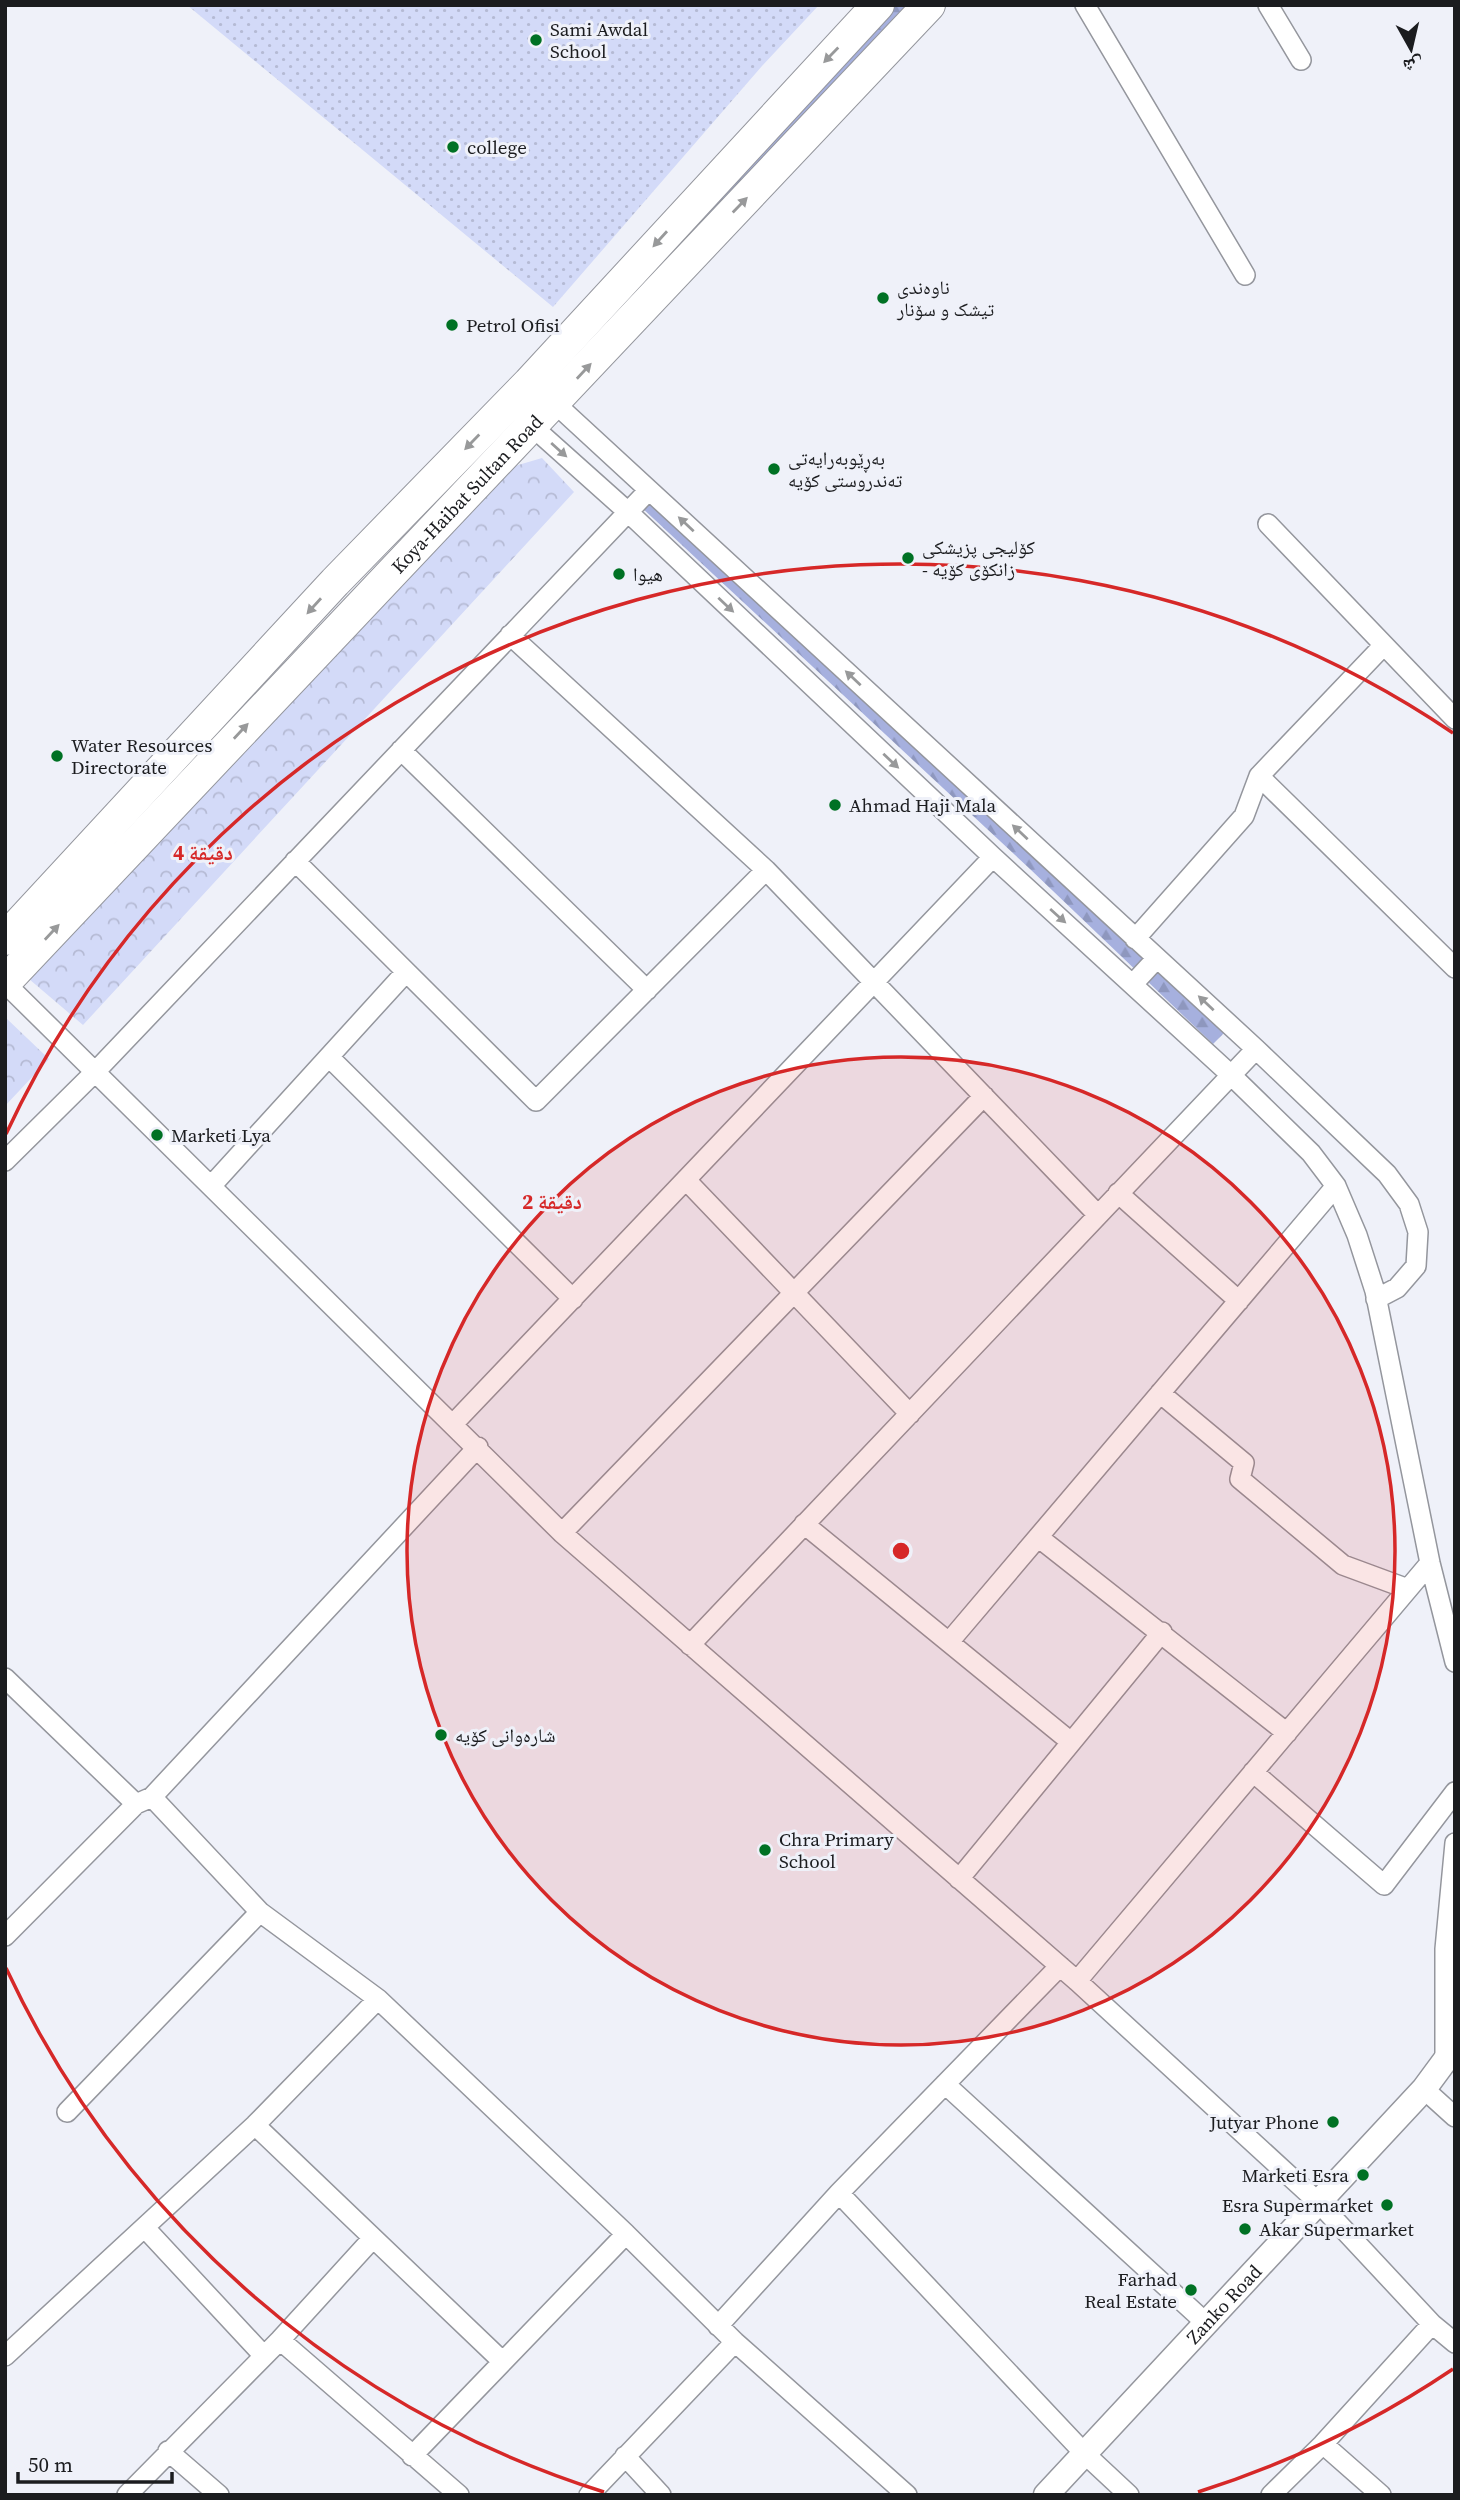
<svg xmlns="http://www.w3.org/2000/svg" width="1460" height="2500" font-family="'Source Serif 4','Noto Naskh Arabic',serif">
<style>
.grass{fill:url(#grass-dots)}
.forest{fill:url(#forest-firs)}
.park{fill:url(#park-crowns)}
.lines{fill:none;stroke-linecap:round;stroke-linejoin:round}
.minor-casing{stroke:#94969d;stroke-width:22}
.tertiary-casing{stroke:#94969d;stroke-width:27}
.primary-casing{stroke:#94969d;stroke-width:34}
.minor{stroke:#fff;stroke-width:19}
.tertiary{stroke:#fff;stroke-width:24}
.primary{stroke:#fff;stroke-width:32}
.oneway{fill:#98999a}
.ring{fill:none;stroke:#d62828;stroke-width:3.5}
.poi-dot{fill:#007124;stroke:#eff1f9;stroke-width:2.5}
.labels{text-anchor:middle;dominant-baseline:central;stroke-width:6;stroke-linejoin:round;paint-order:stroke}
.poi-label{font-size:19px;fill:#1b1c1f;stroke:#eff1f9;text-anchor:start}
.street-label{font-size:19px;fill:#1b1c1f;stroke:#eff1f9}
.centre{fill:#d62828;stroke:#eff1f9;stroke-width:3.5}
.ring-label{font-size:21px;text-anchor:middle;font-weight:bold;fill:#d62828;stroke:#eff1f9;stroke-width:6;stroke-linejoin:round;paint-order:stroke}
</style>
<defs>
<pattern id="grass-dots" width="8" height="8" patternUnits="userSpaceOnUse" patternTransform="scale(1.75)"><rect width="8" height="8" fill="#d3daf8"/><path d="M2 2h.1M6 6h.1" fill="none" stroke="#b5bad4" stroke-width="1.8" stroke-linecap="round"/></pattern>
<pattern id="forest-firs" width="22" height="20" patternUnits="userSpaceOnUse" patternTransform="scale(1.75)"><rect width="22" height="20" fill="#a6b0de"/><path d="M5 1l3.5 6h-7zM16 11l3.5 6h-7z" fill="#8e97be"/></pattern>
<pattern id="park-crowns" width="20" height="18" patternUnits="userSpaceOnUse" patternTransform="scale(1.75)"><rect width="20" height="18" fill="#d3daf8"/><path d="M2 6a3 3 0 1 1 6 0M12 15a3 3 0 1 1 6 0" fill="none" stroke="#b5bad4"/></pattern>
</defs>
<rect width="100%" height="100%" fill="#eff1f9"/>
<path class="grass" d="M187,5h632l-57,61 -209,241z"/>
<path class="forest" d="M896,5h18l-356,374 -9,-6z
M650,497l574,536 -11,11 -183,-175 -390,-363z"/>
<path class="park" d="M542,458l32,34 -491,533 -54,-46 479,-511z
M5,1017l44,42 -44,47z"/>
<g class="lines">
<g class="minor-casing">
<path id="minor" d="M1085,5l160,270
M1268,5l33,55
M547,396l709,653 131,125 22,30 9,28 -2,34 -19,22 -21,11
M525,420l103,92 365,345 238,218 80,78 25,33 21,49 18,56 55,272 25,99
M1268,524l187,195
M510,635l256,235 331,344
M401,750l246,240
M1259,776l196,192
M295,861l241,240 230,-231
M1135,939l109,-123 15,-40 125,-131
M5,983l557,550 515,448 242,222 113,121 23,19
M1133,984l24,-26
M329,1057l244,242
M5,1161l90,-89 554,-582
M686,1180l224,234
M212,1185l194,-213
M1118,1193l121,108
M1160,1393l84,70 -4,16 103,86 65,24
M454,1423l539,-566
M804,1524l267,218
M562,1533l422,-437
M1038,1537l249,196
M949,1642l387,-456
M690,1645l566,-596
M5,1678l131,126 16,-7 108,115 118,87 248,235 109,108 172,153
M1253,1772l131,113 71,-93
M152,1797l326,-350
M959,1879l203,-247
M5,1936l131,-132
M1077,1981l353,-418
M1445,2061v-112l10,-106
M945,2084l261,239
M1424,2089l31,28
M67,2112l193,-200
M255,2125l247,236
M839,2193l246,261 44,41
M145,2228l119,128
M718,2326l121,-133 221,-227
M280,2340l179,155
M5,2356l250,-231 123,-126
M168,2451l51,44
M412,2456l214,-222
M625,2456l36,39
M127,2495l153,-155 93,-102
M589,2495l146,-153
M1271,2495l52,-51
M1381,2495l-58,-51 109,-120"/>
</g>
<g class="tertiary-casing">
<g id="tertiary">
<path id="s1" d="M1046,2495l378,-406 31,-42"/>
</g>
</g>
<g class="primary-casing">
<g id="primary">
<path d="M5,939l330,-357 194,-199 349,-378"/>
<path id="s2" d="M5,982l924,-977"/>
</g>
</g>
<use href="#minor" class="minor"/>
<use href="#tertiary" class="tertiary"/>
<use href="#primary" class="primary"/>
</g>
<defs><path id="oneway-solid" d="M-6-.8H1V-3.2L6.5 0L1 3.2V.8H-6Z" transform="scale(1.75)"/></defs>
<g class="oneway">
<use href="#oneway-solid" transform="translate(831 55) rotate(134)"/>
<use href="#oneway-solid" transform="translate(740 205) rotate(-46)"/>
<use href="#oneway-solid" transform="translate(660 239) rotate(132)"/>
<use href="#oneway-solid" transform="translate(584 371) rotate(-47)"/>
<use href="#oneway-solid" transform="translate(472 442) rotate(134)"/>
<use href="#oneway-solid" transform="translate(559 450) rotate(42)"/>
<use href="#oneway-solid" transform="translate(686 524) rotate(-137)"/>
<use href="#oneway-solid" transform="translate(726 605) rotate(43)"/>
<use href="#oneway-solid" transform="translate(314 606) rotate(132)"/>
<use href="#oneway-solid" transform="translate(853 678) rotate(-137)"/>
<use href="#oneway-solid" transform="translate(241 731) rotate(-47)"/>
<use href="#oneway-solid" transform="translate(891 761) rotate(43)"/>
<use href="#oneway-solid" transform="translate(1020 832) rotate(-137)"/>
<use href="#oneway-solid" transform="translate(1058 916) rotate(42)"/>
<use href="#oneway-solid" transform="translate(52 932) rotate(-47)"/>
<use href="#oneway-solid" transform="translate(1206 1003) rotate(-137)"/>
</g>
<circle cx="901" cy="1551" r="494" fill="#d62828" fill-opacity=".12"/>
<g class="ring">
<circle cx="901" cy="1551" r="494"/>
<path d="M1453 2369A987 987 0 0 1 1198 2492M604 2492A987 987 0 0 1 6 1968M6 1134A987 987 0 0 1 1453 733"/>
</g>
<g class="poi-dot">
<circle cx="536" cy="40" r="7"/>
<circle cx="453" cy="147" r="7"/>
<circle cx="883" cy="298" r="7"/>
<circle cx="452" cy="325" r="7"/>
<circle cx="774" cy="469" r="7"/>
<circle cx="908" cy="558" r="7"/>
<circle cx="619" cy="574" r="7"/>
<circle cx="57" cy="756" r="7"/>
<circle cx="835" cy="805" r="7"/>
<circle cx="157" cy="1135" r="7"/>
<circle cx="441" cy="1735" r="7"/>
<circle cx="765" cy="1850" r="7"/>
<circle cx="1333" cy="2122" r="7"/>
<circle cx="1363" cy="2175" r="7"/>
<circle cx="1387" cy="2205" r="7"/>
<circle cx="1245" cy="2229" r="7"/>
<circle cx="1191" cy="2290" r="7"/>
</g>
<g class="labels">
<g class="poi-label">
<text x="550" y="29">Sami Awdal<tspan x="550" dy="22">School</tspan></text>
<text x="467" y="147">college</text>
<text x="897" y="287">ناوەندی<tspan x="897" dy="22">تیشک و سۆنار</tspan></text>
<text x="466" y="325">Petrol Ofisi</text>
<text x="788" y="458">بەڕێوبەرایەتی<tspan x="788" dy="22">تەندروستی کۆیە</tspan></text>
<text x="922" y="547">کۆلیجی پزیشکی<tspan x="922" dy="22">- زانکۆی کۆیە</tspan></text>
<text x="633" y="574">هیوا</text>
<text x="71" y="745">Water Resources<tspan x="71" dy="22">Directorate</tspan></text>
<text x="849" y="805">Ahmad Haji Mala</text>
<text x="171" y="1135">Marketi Lya</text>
<text x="455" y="1735">شارەوانی کۆیە</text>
<text x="779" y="1839">Chra Primary<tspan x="779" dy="22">School</tspan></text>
<text x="1319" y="2122" text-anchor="end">Jutyar Phone</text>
<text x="1349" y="2175" text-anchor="end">Marketi Esra</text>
<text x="1373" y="2205" text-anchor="end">Esra Supermarket</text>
<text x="1259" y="2229">Akar Supermarket</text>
<text x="1177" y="2279" text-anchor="end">Farhad<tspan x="1177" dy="22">Real Estate</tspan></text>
</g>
<g class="street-label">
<text stroke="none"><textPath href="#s2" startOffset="672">Koya-Haibat Sultan Road</textPath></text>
<text stroke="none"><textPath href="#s1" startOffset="261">Zanko Road</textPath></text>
</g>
</g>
<circle cx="901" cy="1551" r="10" class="centre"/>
<g class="ring-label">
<text x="203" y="860">4 دقيقة</text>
<text x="552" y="1209">2 دقيقة</text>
</g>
<rect width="1460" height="2500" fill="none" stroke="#1b1c1f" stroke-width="14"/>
<g transform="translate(1411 49) rotate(172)" stroke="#eff1f9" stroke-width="5" paint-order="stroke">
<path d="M0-5L12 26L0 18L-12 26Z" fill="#1b1c1f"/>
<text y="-10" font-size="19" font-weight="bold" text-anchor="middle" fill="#1b1c1f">ش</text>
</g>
<path d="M18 2472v10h154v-10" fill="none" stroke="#1b1c1f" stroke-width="3.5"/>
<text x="28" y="2472" font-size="21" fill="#1b1c1f" stroke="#eff1f9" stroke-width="5" paint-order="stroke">50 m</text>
</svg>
